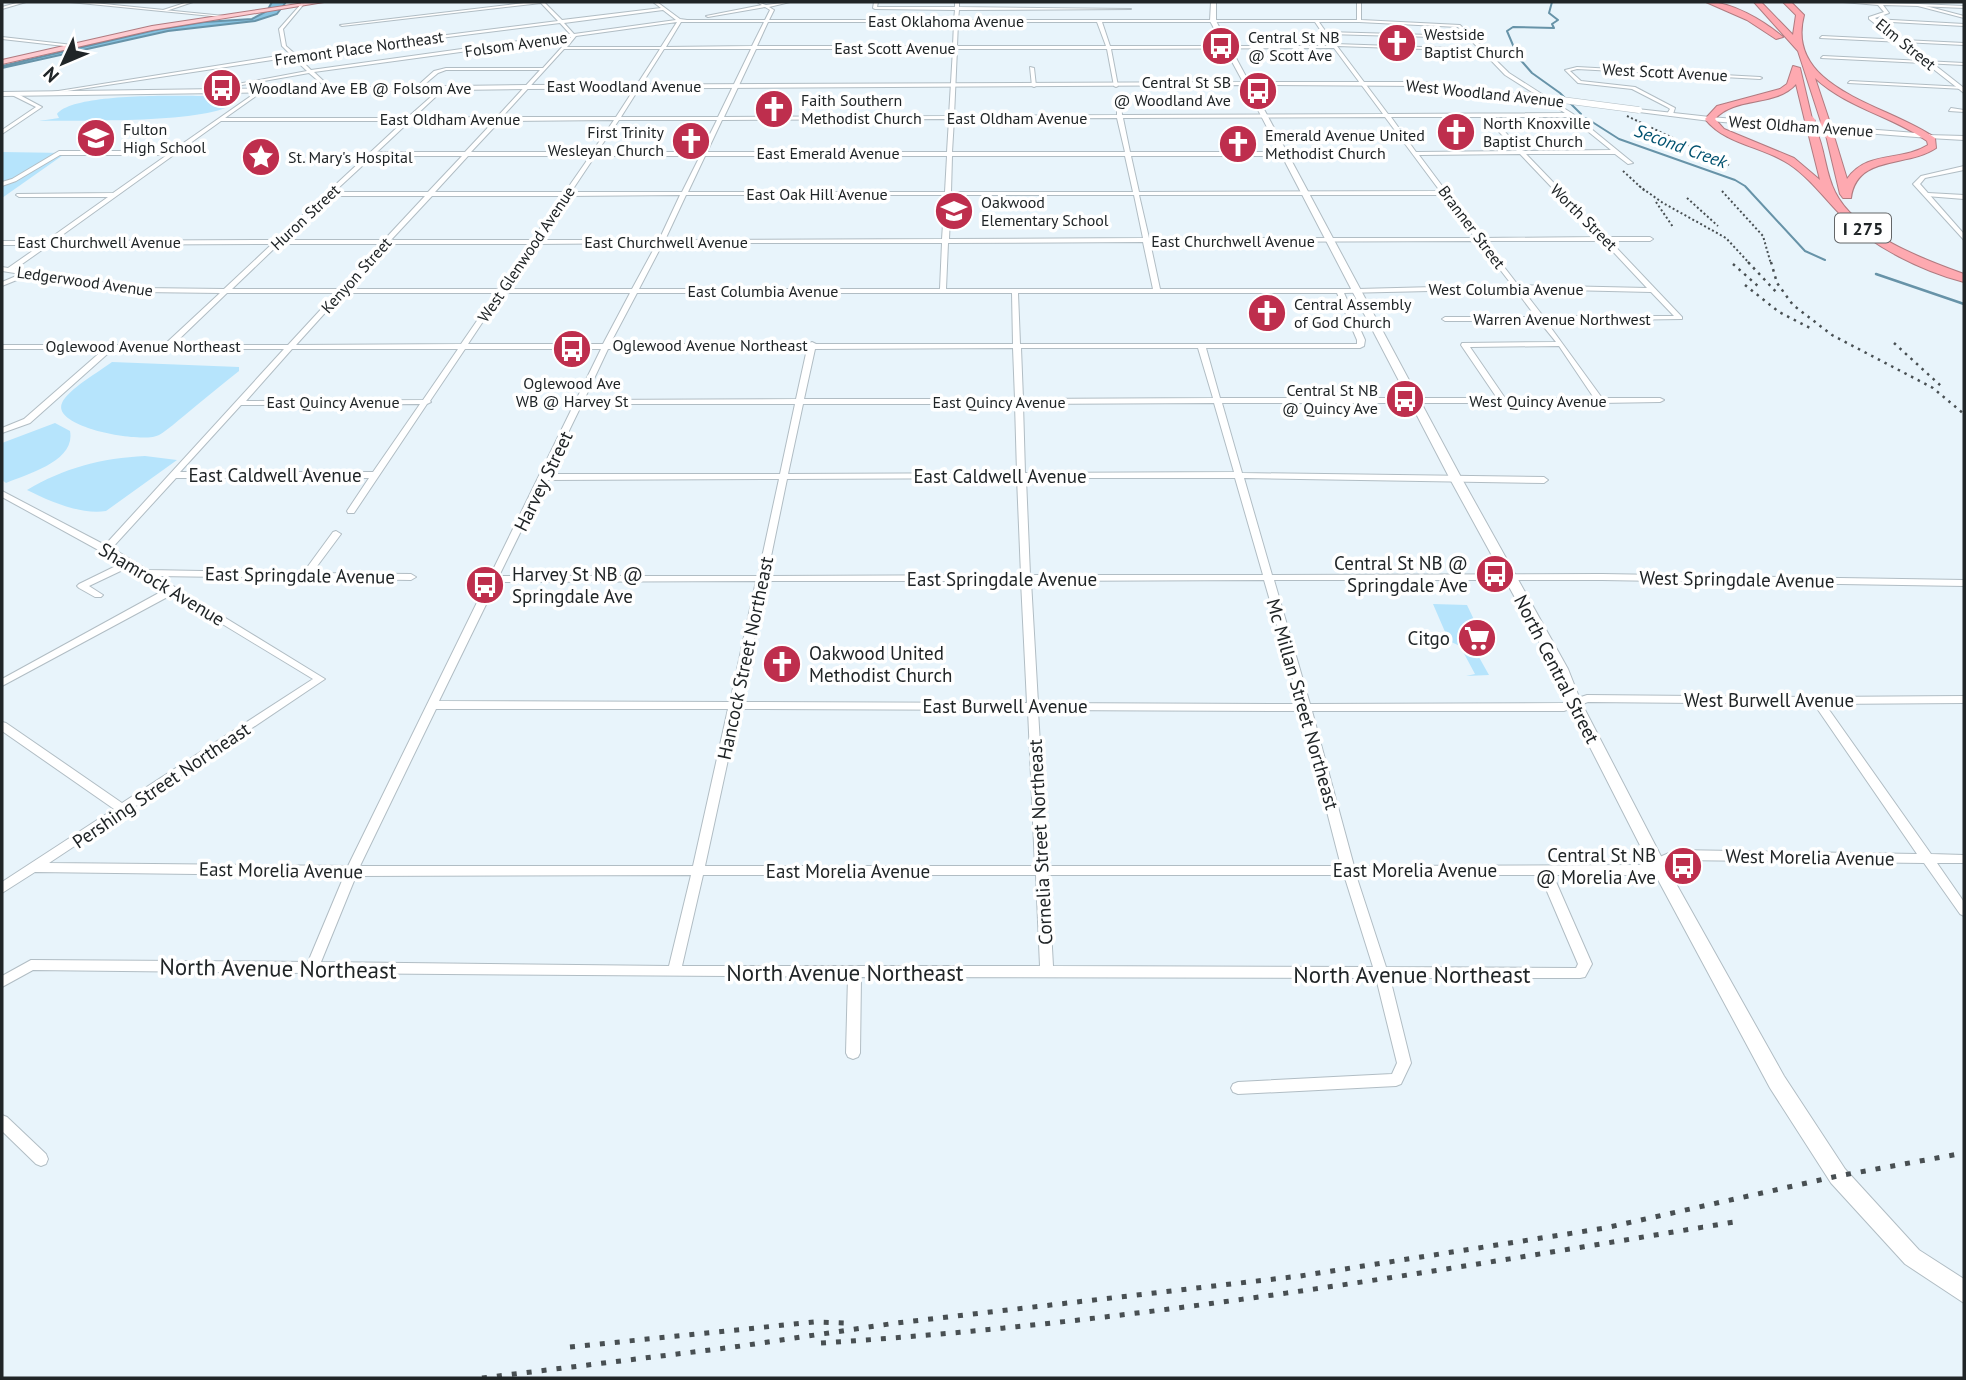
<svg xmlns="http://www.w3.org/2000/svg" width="1966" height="1380" font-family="'PT Sans',sans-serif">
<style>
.green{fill:#b6e4fc}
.water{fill:#86c2e0;stroke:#6793a8;stroke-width:2}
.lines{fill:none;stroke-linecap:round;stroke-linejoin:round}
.stream-far1{stroke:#6793a8;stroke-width:2}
.stream{stroke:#6793a8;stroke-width:2.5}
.minor-casing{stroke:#b1bdc4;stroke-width:2}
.tertiary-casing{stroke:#b1bdc4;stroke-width:2}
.secondary-casing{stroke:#b1bdc4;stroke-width:2}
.primary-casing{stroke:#b07b80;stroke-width:2}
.motorway-casing{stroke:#b07b80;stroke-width:2}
.minor{fill:#fff;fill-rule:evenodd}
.tertiary{fill:#fff;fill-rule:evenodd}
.secondary{fill:#fff;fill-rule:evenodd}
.primary{fill:#fecbd0;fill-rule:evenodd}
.motorway{fill:#fea9b0;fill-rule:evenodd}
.rail-far2{stroke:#484f52;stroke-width:2;stroke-dasharray:2 2.5;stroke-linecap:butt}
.rail-far1{stroke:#484f52;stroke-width:2.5;stroke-dasharray:2.5 5;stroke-linecap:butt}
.rail{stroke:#484f52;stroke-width:5;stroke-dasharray:5 10;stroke-linecap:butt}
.secondary-bridge-casing{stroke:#b1bdc4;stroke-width:7;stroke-linecap:butt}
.motorway-bridge-casing{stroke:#b07b80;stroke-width:11;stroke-linecap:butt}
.secondary-bridge{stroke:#fff;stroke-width:6}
.motorway-bridge{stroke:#fea9b0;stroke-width:10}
.labels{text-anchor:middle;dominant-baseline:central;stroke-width:7;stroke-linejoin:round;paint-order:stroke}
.far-street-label{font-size:16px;fill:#202527;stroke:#fff}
.far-poi-label{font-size:16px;fill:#202527;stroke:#fff;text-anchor:start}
.far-water-label{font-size:18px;font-style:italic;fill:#00516f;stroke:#fff}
.shield{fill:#fff;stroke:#636668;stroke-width:2}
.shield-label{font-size:18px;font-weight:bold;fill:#202527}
.street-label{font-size:19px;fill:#202527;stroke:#fff}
.poi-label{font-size:19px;fill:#202527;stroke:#fff;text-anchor:end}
.near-street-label{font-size:23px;fill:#202527;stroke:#fff}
</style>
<rect width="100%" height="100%" fill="#e8f4fb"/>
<path class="green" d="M213,96l18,2 4,4c-19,22 -161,18 -196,19l20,-3 -2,-4c17,-22 126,-18 156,-18z
M2,152l64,1 -64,45z
M112,362l127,5v4c-18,14 -36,29 -54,44 -8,6 -17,15 -26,20 -15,9 -108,-7 -97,-32 5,-13 38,-32 50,-41z
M55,423l15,8c6,30 -42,43 -64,52l-4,-3v-37z
M145,456l32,4 -71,51c-25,4 -57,-10 -79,-21 37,-22 75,-32 118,-34z
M1433,604l34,1 10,21 -15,1 27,48 -23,1 9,-2 -15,-28 -11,-5z"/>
<path class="water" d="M272,2h14l-9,12 -22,7 -87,10 -166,37v-2l153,-36 49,-8 48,-3 15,-8z"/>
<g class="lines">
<path class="stream-far1" d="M1552,2l-3,11 9,7 -6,4 2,4 -41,-1 -6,4 11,26 14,16 28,20 21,21
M1586,118l33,21 116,41 10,6 60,65 20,9"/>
<path class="stream" d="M1876,274l88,30"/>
<g class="minor-casing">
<path id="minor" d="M20,2h6l-24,7v-2z
M188,2h5l-27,9 -3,-1z
M532,2h12l18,18 99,-12 -8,-6h4l23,17 7,1h78l5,-10 -5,-3 -57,10 -2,-1 56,-11 -5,-3 9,3 24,-3 -21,5 5,3 -5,10h185l1,-10 -80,-1 -2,-1 1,-6h4l-1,5h78v-5h4v5l172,2 -172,1 -1,10h399v-18h4v18l99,5 49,48 64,41 60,49 -5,1 -13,-10h-89l80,83h44l3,2 -3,2h-40l72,76v2l-136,2 56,77h58l4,2 -4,2 -60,1h-378l20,70 302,4 4,3 -4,3 -300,-5 28,97 330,-1 362,6v6l-362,-6h-328l36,124 253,-1 24,-8 230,2 147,-1v7l-139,1 106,150 33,1v8h-27l27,39v14l-4,-2 -36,-51 -247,-3 -35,15h-89l39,89 -7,13 -5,1h-190l21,85 -10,21 -5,2 -158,8 -5,-2 -2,-4 2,-4 5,-2 154,-8 5,-11 -21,-85 -515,-1 -1,76 -2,4 -5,2 -5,-2 -2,-4 2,-76 -532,-4 -4,1 -4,-1 -275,-3 -31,17v-11l29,-16 277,2 36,-86 -309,-4 -33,21v-11l112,-73 -112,-78v-9l4,1 116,80 191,-124 -140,-85 -171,92v-7l164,-90 -37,-22 -40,19 14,9 -2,2h-6l-16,-9 -2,-2 2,-2 43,-21 -120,-66v-6l103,54 179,-196h-171l-83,74 -28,10v-5l22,-9 80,-70h-102v-4h162l56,-52 -79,-1 -112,-17 -27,11v-4l19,-8 -19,-3v-4l6,1 33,-23h-39v-4h44l62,-44h-89l-3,-2 1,-1 96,-1 54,-38h-107l-44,26 -14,5v-4l10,-3 47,-28h113l89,-62 2,2 -38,27h182l35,-31 2,2 -31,29 84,-1 43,-47h-94l-8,3 -19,16 -4,-1 19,-17 12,-3h97l28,-31 -257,35 17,16 -2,2 -20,-17 -107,19 -2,-1 107,-20 -15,-14 -238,36 -2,-1 238,-38 -8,-8 -3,-17 23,-26 1,2 -20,24 3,17 9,8 263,-33 -17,-18 -199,23 -2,-1zM663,10l13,10 -102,14 -10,-11zM677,22l-16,25h-94l9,-11zM681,22h83l-12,24 -86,1zM768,22h186l-1,24h-196zM958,22h139l9,24h-149zM1102,22h213l16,24h-221zM1319,22h40l99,5 8,9 -140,-4zM560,23l10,11 -259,36 -14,-14zM1328,34l141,4 10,11 -144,-5zM1337,46l145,5 23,24 60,38 -177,1zM1334,48l49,66 -261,1 -1,-13 -2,-1 -2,1v13l-163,1 3,-67h150l7,37 2,1 2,-1 -7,-37zM564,49h96l-44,68h-114zM664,49h87l-33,68h-97zM756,49h197l-4,67 -225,1zM1385,117l55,74 -301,1 -8,-36h154l3,-2 -3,-2h-155l-7,-34zM1391,117h94l32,34 -101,1zM1491,117h79l41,33 -88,1zM1117,118l8,34h-173l2,-33zM949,119l-2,33h-240l15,-32zM614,120l-22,32h-121l29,-31zM619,120h98l-16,32h-104zM221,121h183l-128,119 -222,1zM410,121h84l-29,31h-88zM1520,154l79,83 -118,1 -62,-83zM373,156h89l-34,36h-94zM468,156h122l-25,36h-130zM595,156h105l-18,36h-111zM705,156h242l-2,36h-257zM952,156h173l8,36h-182zM680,195l-21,45h-121l30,-44zM686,195h259l-3,44 -277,1zM951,195h183l9,43 -194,1zM1139,195h304l32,43h-326zM331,196h94l-41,44h-101zM432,196h130l-30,44h-141zM1478,241l34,44 -154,4h-198l-10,-47zM1484,241h119l44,47 -129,-3zM1143,242l10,47h-207l2,-46zM657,243l-25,46h-127l31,-45zM663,243h279l-2,46h-301zM272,244l-48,45 -83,-1 -126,-19 34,-24zM279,244h102l-41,45h-108zM388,244h142l-32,45h-151zM1515,289l21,28h-91l-3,2 3,2h94l17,21 -94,1 -1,2 36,53h-277l-14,-50h154l4,-2 1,-6 -21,-47zM1522,289l129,3 23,24h-131zM227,293h109l-48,52h-115zM343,293h153l-35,51 -165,1zM502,293h128l-27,51h-135zM637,293h375l1,51h-197l-4,-2 -4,2h-198zM1018,293h319l20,47v4h-337zM1559,346l35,52h-89l-35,-51zM1013,348l2,51h-211l11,-50zM1021,348h177l15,50 -190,1zM292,349h166l-35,51 -177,1zM465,349h136l-253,517 -299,-3 74,-49 5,-1 2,-3 195,-131 -168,-103 254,4 5,-3 -5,-3 -99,-1 29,-39 -5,-3 -3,1 -30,41 -155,-3 -36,-22 64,-70h193l-22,33 1,2h6l73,-109 4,-2 -1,-1zM608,349h199l-11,50 -212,1zM1214,403l20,69 -209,1 -2,-69zM420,404l-47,68h-193l61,-67zM582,404h213l-15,70h-232zM803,404h212l2,69 -229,1zM1017,478l4,97 -254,1 20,-97zM1026,478h209l28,97h-233zM779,479l-21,97h-259l47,-96zM1264,580l36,124 -262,-1 -7,-122zM756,581l-26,121 -291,-1 58,-119zM766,581h255l6,122 -286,-1zM1588,702l226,2 103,150 -241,-4 -35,15 -287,1 -42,-155h252zM436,709h292l-35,157h-333zM739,709l289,1 7,156h-330zM1038,710l263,1 40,155h-294zM691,875l-22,91 -348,-4 35,-86zM703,875h333l4,91h-358zM1048,875h296l29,92 -320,-1zM1356,875h184l38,89 -2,4 -190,-1z
M1918,4l46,2v2l-47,-2z
M1874,19l90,5v2l-91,-5z
M1822,36l142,7v2l-144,-7z
M2,37l71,8 2,1 -2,1 -71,-8z
M1823,56l141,7v2l-143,-7z
M1030,67l4,1 2,18 -2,1 -2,-1z
M1577,67l183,10 2,1 -2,1 -183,-10 -7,2 11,10 54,6 40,21 -2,6 -3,2 -3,-2 3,-5 -3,-2 -35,-18 -54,-6 -13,-13z
M1850,81l114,6v2l-116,-6z
M12,93h4l26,14 -40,27v-4l34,-23 -24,-12z
M1951,108l13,2v2l-15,-1z
M1928,193l36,2v4l-38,-3 -1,-1z
M2,1115l5,2 39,37 2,5 -2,5 -5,2 -5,-2 -34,-33z"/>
</g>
<g class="tertiary-casing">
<path id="tertiary" d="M70,2h14l140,14 -2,1z
M1843,2l75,2 46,12v2l-46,-12 -35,-1 6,8 -14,5 89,70v5l-95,-74v-2l15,-5 -6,-7z
M1927,135l37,1v4l-35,-2z
M1964,166v4l-39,8 -5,6 44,50v6l-51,-56 8,-8z"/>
</g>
<g class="secondary-casing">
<path id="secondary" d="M1211,2h5v19l33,61h172l98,12 -3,2 -95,-10 -170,-1 211,394 106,190 13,33 83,160 120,214 61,93 74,81 45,29v24l-59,-39 -74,-81 -61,-95 -121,-225 -82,-161 -13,-33 -104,-190 -205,-394 -717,4 -526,7v-4l526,-7 715,-3 -33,-61z
M1637,109l73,8 219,17 4,2 -4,2 -219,-17 -71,-9z"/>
</g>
<g class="primary-casing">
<path id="primary" d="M311,2h13l-172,28 -150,34v-4l150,-34z"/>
</g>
<g class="motorway-casing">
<path id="motorway" d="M1706,2c25,-1 58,19 77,35l-7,2 -29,-19z
M1754,2h7l32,33 3,-20 -13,-13h8l13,13c-20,75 86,90 131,123l1,10c-29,20 -79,6 -85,50h-8l-3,-4 -15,-63 8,2 14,46c20,-29 54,-17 81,-34l-1,-4c-35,-25 -80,-33 -112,-63l15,45 -8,2 -24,-74z
M1793,66l7,2 13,55 -8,-2 -9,-37c-20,23 -61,12 -81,35l9,10 70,29 26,22 -12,-48 8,-2c9,19 9,42 19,62 21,42 87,67 129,82v8c-42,-11 -91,-35 -122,-66 -17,-17 -32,-38 -53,-52 -27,-18 -63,-19 -84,-45l12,-13 63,-17 7,-5z"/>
</g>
<use href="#minor" class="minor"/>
<use href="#tertiary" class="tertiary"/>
<use href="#secondary" class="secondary"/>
<use href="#primary" class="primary"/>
<use href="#motorway" class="motorway"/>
<path class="rail-far2" d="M1627,116l102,49
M1623,171l23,21
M1639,186l24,17 63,35 24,26
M1722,191l41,45 8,28
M1687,198l31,28
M1656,202l17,25"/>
<path class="rail-far1" d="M1748,262l30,32
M1771,262l6,21 16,22 39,30 101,53 31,26
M1733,264l26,23
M1745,285l34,27 33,17
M1894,343l47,43"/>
<path class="rail" d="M821,1343c307,-19 610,-71 913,-121
M570,1347l244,-25 33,1
M482,1378l252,-31 162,-24 404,-47 305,-48 233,-52 126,-23"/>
<g class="secondary-bridge-casing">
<path id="secondary-bridge" d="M1516,94l123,16"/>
</g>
<g class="motorway-bridge-casing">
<path id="motorway-bridge" d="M1810,121l3,11
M1825,123l3,10"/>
</g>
<use href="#secondary-bridge" class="secondary-bridge"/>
<use href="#motorway-bridge" class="motorway-bridge"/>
</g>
<defs>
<g id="church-disc" transform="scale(2.0125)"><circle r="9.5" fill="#be2e4d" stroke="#fff"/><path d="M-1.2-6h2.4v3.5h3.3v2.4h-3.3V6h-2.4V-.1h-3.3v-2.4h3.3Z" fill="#fff"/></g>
<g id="bus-disc" transform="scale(2.0125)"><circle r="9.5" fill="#be2e4d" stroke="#fff"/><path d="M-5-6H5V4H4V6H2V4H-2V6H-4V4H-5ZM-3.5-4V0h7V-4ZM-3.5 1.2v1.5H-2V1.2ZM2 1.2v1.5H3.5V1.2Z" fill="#fff"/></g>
<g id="school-disc" transform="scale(2.0125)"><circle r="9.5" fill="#be2e4d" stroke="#fff"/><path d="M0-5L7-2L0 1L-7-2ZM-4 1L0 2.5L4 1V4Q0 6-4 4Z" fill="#fff"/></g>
<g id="sight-disc" transform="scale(2.0125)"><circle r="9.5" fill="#be2e4d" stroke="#fff"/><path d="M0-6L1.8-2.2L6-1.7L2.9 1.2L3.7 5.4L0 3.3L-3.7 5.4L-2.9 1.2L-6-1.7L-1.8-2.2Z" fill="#fff"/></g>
<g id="supermarket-disc" transform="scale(2.0125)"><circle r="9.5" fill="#be2e4d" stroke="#fff"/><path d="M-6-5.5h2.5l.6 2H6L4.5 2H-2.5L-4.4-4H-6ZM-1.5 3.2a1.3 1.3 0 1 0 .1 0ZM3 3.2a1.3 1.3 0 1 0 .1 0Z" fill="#fff"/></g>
</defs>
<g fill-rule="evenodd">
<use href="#church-disc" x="1397" y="43"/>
<use href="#bus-disc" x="1221" y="46"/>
<use href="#bus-disc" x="222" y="88"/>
<use href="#bus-disc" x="1258" y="91"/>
<use href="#church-disc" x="774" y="109"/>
<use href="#church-disc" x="1456" y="132"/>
<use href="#school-disc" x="96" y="138"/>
<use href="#church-disc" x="691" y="141"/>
<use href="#church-disc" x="1238" y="144"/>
<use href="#sight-disc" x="261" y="157"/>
<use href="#school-disc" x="954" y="211"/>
<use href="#church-disc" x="1267" y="313"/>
<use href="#bus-disc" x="572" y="349"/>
<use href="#bus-disc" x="1405" y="399"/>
<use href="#bus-disc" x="1495" y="574"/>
<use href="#bus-disc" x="485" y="585"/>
<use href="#supermarket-disc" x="1477" y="638"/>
<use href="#church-disc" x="782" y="664"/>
<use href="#bus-disc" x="1683" y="866"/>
</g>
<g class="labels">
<g class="far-street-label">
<text x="946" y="21">East Oklahoma Avenue</text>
<text transform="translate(516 44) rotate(-8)">Folsom Avenue</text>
<text transform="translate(1906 44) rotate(39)">Elm Street</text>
<text transform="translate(359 48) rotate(-8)">Fremont Place Northeast</text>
<text x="895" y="48">East Scott Avenue</text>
<text transform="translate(1665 72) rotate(3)">West Scott Avenue</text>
<text x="624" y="86">East Woodland Avenue</text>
<text transform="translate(1485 93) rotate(6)">West Woodland Avenue</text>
<text x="1017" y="118">East Oldham Avenue</text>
<text x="450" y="119">East Oldham Avenue</text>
<text transform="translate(1801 126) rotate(4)">West Oldham Avenue</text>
<text x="828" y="153">East Emerald Avenue</text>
<text x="817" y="194">East Oak Hill Avenue</text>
<text transform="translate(305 217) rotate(-43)">Huron Street</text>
<text transform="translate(1584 217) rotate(45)">Worth Street</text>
<text transform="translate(1472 227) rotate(53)">Branner Street</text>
<text x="1233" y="241">East Churchwell Avenue</text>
<text x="99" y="242">East Churchwell Avenue</text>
<text x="666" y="242">East Churchwell Avenue</text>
<text transform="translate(526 254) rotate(-56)">West Glenwood Avenue</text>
<text transform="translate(356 275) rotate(-48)">Kenyon Street</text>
<text transform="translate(85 281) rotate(8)">Ledgerwood Avenue</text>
<text x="1506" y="289">West Columbia Avenue</text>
<text x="763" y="291">East Columbia Avenue</text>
<text x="1562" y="319">Warren Avenue Northwest</text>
<text x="710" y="345">Oglewood Avenue Northeast</text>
<text x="143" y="346">Oglewood Avenue Northeast</text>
<text x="1538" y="401">West Quincy Avenue</text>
<text x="333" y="402">East Quincy Avenue</text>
<text x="999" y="402">East Quincy Avenue</text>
</g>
<g class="far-poi-label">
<text x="1424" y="34">Westside<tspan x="1424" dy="18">Baptist Church</tspan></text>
<text x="1248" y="37">Central St NB<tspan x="1248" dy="18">@ Scott Ave</tspan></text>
<text x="1231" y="82" text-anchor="end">Central St SB<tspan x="1231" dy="18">@ Woodland Ave</tspan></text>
<text x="249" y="88">Woodland Ave EB @ Folsom Ave</text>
<text x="801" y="100">Faith Southern<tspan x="801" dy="18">Methodist Church</tspan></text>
<text x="1483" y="123">North Knoxville<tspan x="1483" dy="18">Baptist Church</tspan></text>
<text x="123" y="129">Fulton<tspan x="123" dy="18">High School</tspan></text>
<text x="664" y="132" text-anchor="end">First Trinity<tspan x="664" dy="18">Wesleyan Church</tspan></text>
<text x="1265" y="135">Emerald Avenue United<tspan x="1265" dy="18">Methodist Church</tspan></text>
<text x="288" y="157">St. Mary's Hospital</text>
<text x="981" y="202">Oakwood<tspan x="981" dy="18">Elementary School</tspan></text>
<text x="1294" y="304">Central Assembly<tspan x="1294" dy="18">of God Church</tspan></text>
<text x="572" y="383" text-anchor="middle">Oglewood Ave<tspan x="572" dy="18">WB @ Harvey St</tspan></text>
<text x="1378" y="390" text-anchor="end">Central St NB<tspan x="1378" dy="18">@ Quincy Ave</tspan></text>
</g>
<g class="far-water-label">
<text transform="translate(1681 146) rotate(20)">Second Creek</text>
</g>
<rect class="shield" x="1835" y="213.5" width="56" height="29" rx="5"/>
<g class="shield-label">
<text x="1863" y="228">I 275</text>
</g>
<g class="street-label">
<text x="275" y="475">East Caldwell Avenue</text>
<text x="1000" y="476">East Caldwell Avenue</text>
<text transform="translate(543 481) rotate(-64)">Harvey Street</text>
<text transform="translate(300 575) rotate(1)">East Springdale Avenue</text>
<text x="1002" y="579">East Springdale Avenue</text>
<text transform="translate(1737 579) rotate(1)">West Springdale Avenue</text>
<text transform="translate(162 584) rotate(31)">Shamrock Avenue</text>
<text transform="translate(745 658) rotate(-78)">Hancock Street Northeast</text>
<text transform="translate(1557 669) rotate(63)">North Central Street</text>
<text x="1769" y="700">West Burwell Avenue</text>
<text transform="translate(1303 704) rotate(74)">Mc Millan Street Northeast</text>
<text x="1005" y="706">East Burwell Avenue</text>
<text transform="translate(161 785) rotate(-34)">Pershing Street Northeast</text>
<text transform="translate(1040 842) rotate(-93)">Cornelia Street Northeast</text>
<text transform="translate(1810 857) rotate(1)">West Morelia Avenue</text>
<text transform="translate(281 870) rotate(1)">East Morelia Avenue</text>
<text x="1415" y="870">East Morelia Avenue</text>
<text x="848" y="871">East Morelia Avenue</text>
</g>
<g class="poi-label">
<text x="1468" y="563">Central St NB @<tspan x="1468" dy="22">Springdale Ave</tspan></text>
<text x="512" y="574" text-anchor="start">Harvey St NB @<tspan x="512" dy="22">Springdale Ave</tspan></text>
<text x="1450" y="638">Citgo</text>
<text x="809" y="653" text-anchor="start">Oakwood United<tspan x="809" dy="22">Methodist Church</tspan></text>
<text x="1656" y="855">Central St NB<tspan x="1656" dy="22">@ Morelia Ave</tspan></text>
</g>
<g class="near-street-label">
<text transform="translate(278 968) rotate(1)">North Avenue Northeast</text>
<text x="845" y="972">North Avenue Northeast</text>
<text x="1412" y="974">North Avenue Northeast</text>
</g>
</g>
<rect width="1966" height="1380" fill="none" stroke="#202527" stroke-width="7"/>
<g transform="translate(63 63) rotate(226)" stroke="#ffffff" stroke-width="5" paint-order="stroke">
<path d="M0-5L12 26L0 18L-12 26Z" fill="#202527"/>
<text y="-10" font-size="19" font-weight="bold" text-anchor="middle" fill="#202527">N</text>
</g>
</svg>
